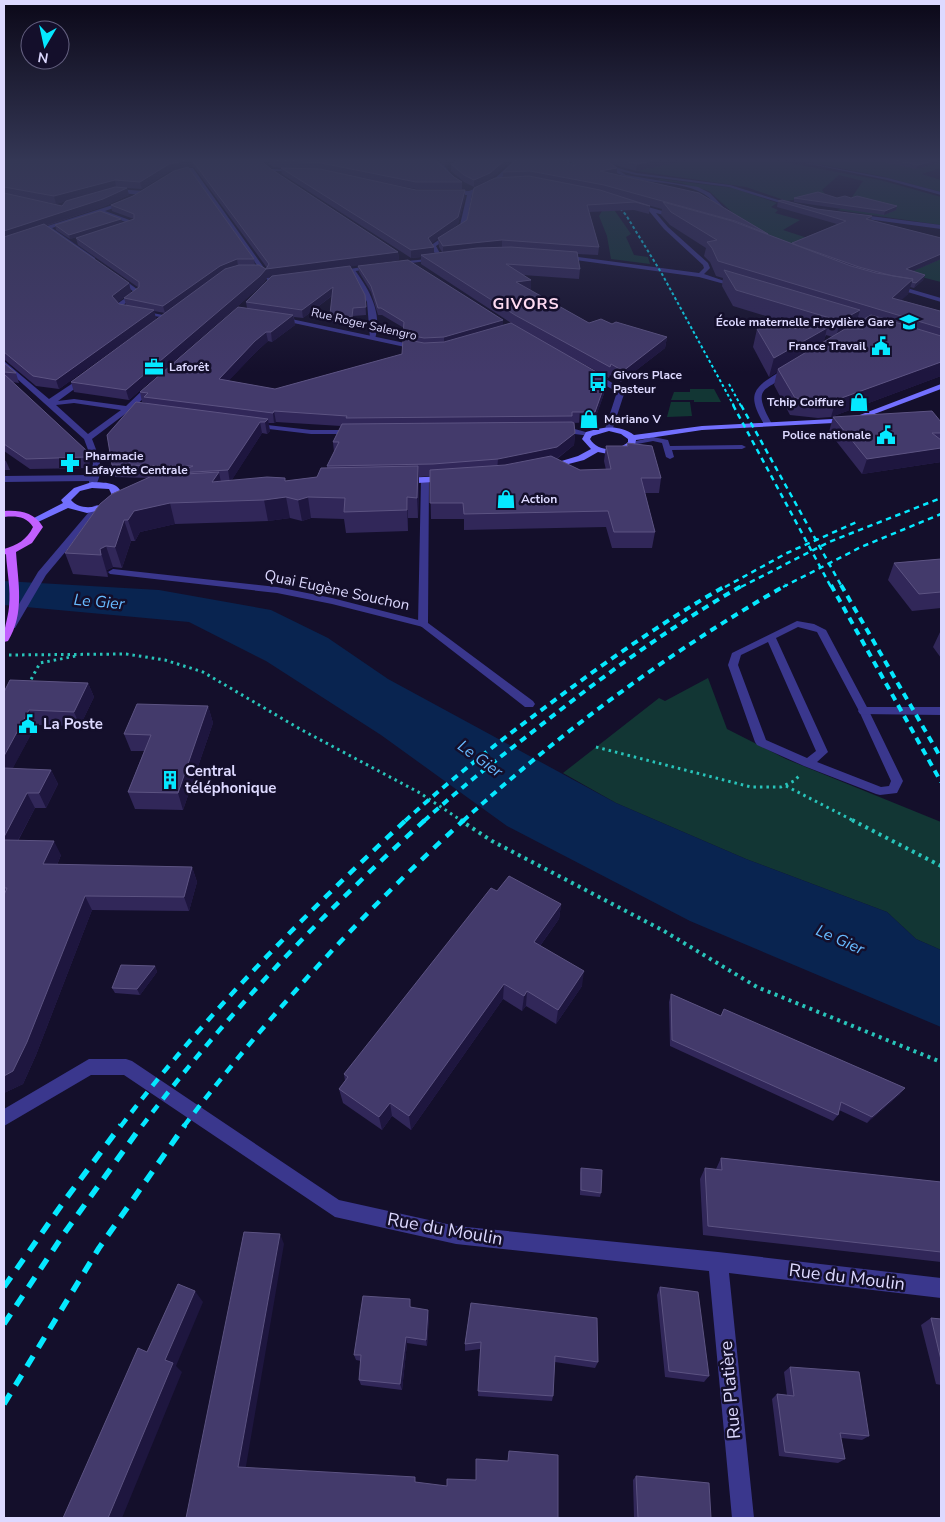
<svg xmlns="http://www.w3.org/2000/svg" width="945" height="1522" font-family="'Nunito Sans',sans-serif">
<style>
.green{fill:#123634}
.water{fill:#092450}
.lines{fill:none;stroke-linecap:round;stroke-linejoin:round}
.path-far1{stroke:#28c4ba;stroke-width:3;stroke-dasharray:2.5 4;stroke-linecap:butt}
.path{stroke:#28c4ba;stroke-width:4;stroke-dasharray:3 4.5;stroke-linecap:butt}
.service{fill:#3a378d;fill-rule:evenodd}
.pedestrian{fill:#3a378d;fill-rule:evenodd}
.minor{fill:#3a378d;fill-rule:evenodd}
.tertiary{fill:#3a378d;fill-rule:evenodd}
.secondary{fill:#7370ff;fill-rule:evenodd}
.primary{fill:#c260ff;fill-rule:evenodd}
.rail-far4{stroke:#05e8ff;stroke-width:2;stroke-dasharray:3 2.5;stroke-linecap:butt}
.rail-far3{stroke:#05e8ff;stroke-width:2.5;stroke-dasharray:5.5 4.5;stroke-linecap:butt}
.rail-far2{stroke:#05e8ff;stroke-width:4;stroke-dasharray:7 5.5;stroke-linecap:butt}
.rail-far1{stroke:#05e8ff;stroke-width:4.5;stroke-dasharray:9 8;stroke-linecap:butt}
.rail{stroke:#05e8ff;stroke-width:5.5;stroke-dasharray:12 10;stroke-linecap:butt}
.wall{fill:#312759;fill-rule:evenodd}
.shaded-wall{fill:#1e163f}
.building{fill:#433a6b;stroke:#5c5382}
.labels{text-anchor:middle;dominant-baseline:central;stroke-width:5;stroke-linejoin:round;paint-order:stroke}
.far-poi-label{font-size:12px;font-weight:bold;fill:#ddd9ff;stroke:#140f2b;text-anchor:start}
.far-street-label{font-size:12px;fill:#ddd9ff;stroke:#140f2b}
.street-label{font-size:15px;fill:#ddd9ff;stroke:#140f2b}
.poi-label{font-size:15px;font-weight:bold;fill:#ddd9ff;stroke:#140f2b;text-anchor:start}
.far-district-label{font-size:16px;font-weight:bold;letter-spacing:1px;fill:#ffdbf2;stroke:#140f2b}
.water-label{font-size:16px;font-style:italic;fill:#67baff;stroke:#140f2b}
.near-street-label{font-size:18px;fill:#ddd9ff;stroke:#140f2b}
</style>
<rect width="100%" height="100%" fill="#140f2b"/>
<path class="green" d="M607,160h166l107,20 61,17v28l-104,-15 31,-10 -16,-3 11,-16 -24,-6 -17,15 3,4 -38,7 -41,-14 -109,-16z
M798,160h143v10l-4,-1 -15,5 19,6v12l-60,-16z
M660,179l74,9 43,15 -6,4 7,3 -3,3 25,7 -17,10 83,27 75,-13v38l-55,-14 -94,-17 -58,-37 -25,-23 -28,-8 -23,-3z
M608,201l23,33 -5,3 8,18 14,2 2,7 -39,-5 -4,-23 -8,-20z
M690,389h24l7,13h-27v-2h-23l3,-8h16z
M671,402h19l2,14 -25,1z
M708,678l19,51 59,30 155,63v128l-25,-11 -29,-27 -141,-53 -130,-56 -53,-30 96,-75 6,3z"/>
<path class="water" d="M4,581l155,9 112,20 57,28 60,41 228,124 130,56 141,53 29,27 25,11v77l-251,-106 -183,-95 -126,-91 -115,-74 -77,-39 -185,-17z"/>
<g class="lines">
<path class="path-far1" d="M9,655l117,-1 39,6 38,12 97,57 120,64 42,28
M28,685l12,-22 36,-7
M596,747l155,40h30l13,-6 5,-5
M786,786l68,35"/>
<path class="path" d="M460,820l32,21 172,90 93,56 184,75
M852,820l89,46"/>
<path class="service" d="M653,437l15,3 2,6 72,-1 4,2 -4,2 -70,1 2,7 -4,2 -4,-2 -4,-14 -9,-2 -21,4 -4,-2z
M113,569l164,18 55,11 94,24 2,2 -5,3 -91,-23 -55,-11 -167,-19 -2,-2z
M797,621l17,3 12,6 43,81 34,70 -6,12 -17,2 -4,-1 -72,-28 -47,-21 -2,-3 -27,-77 4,-12zM798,627l19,5 42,79 32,70 -2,5 -8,1 -64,-25 11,-10 -52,-114zM768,642l48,109 -9,7 -41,-18 -28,-75 3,-10z"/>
<path class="pedestrian" d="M350,269h4c15,20 29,44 21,70l-5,-1 -3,-36z"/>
<path class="minor" d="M244,160h50l-49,2 -2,-1z
M431,160c15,0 16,14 27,20v2l-10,-3 -6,-11z
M515,160h5l-25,24 -23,10 -6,32 -30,20 7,13 -48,6 2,-3 41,-4 -8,-12 30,-21 7,-30h-18l-2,-3 22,-1 22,-9z
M792,160l96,18 53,14v3l-54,-15z
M610,166l26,7 94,12 68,21 -5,1 -64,-20 -93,-12 -28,-7z
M189,168h4l79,111v2h-4z
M271,169l25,1 2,1h-29z
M117,189l27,2 3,2 -3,2 -36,-3z
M125,201l5,1 -25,9 30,11v2l-16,4v-2l9,-3 -28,-11 -48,16 43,30v2h-4l-43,-30 -44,14v-4z
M634,203l46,13 -2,3 -22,-6 12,14 40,36 2,5 -6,6 35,12v2l-40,-11 -138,-19 2,-3 136,18 5,-5 -1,-3 -39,-36 -15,-18 -17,-5z
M854,214l87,11v4l-89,-12z
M374,265l2,3 -41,6 -3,-2z
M115,273l26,19 -18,13 4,3 41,8v2l-43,-6 -8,-6v-2l17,-12 -21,-16z
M277,316l142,30 4,2 -4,2 -144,-31 -1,-1z
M4,361l45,38 36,-24 4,2 -1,2 -30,22 16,-2 52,7 24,-23h6v4l-22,20 18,4 -4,2 -19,-2 -37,28c7,18 13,30 3,48h-6v-6l-85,1v-6l87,-1 2,-12 -9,-24 -80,-72zM74,403l47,7 -33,24 -32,-29z
M786,368l7,2c-25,23 -44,13 -21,54l-7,2c-21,-35 -10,-39 21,-58z
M589,372h6l30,19 -13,40 -7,-2 12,-37 -28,-16z
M249,423l62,7h43l4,2 -4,2h-43l-59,-7 -4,-2z
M556,428h15l22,6 -4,2c-11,-2 -22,-3 -33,-4z
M425,477l4,3 -1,143 105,78 2,3 -2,3h-8l-107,-83 3,-144z
M97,505l5,3 -56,67 -31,53h-8l-1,-2 32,-54 56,-66z
M864,707h77v8l-81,-1 -2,-3 2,-3z
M89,1059h37l6,2 207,139 117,26 262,26 223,26v20l-212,-25 25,245h-22l-23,-247 -253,-27 -121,-27 -211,-142h-33l-87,51v-17z"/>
<path class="tertiary" d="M598,160h5l23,15 72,12 12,6 18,19 -5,1c-6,-6 -12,-15 -19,-19 -33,-19 -74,-3 -106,-34z
M893,284l48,14v4l-50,-15 -1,-1z"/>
<path class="secondary" d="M941,384v5l-88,33 -151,8 -66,10 -1,5 -10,6 -17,3 -10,-2 -14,8 -35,9 -4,-3 33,-10 13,-7 -9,-10 4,-7c17,-5 33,-8 48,3l68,-9 150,-8zM609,431l12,3 7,5v3c-11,10 -30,10 -38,-3l2,-3z
M445,476l3,1v4l-45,3 -4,-3 4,-3z
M92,482c12,1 27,-1 30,13l-5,7 -12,7 -18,4 -19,-5 -30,14 -3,1 -5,-3 33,-17 -2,-3 13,-12zM92,488l17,1 3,6c-8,13 -31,17 -41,5l9,-9z"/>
<path class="primary" d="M4,511c16,-1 30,1 39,16l-11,16 -16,9c2,31 9,61 -8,89l-4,1c-1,-12 4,-23 5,-35 2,-18 -2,-35 -3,-53l-2,1v-6c13,-4 23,-9 29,-22 -7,-11 -17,-11 -29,-10z"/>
<path class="rail-far4" d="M567,160l17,11
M613,200l13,15 36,59 72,132
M729,384l12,22"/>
<path class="rail-far3" d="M733,405l98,182
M741,405l101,182
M725,587l62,-34 72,-32
M741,587l88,-45 112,-44
M783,587l78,-40 80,-33"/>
<path class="rail-far2" d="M831,585l110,197
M841,585l100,173
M405,821c45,-41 93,-79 142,-115 58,-44 117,-85 180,-121
M424,821c33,-30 67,-57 102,-84 69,-55 140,-108 217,-152
M463,821c99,-90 206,-169 323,-236"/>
<path class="rail-far1" d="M121,1126c84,-111 183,-211 285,-306
M142,1126c84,-111 180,-212 283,-306
M184,1126c84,-110 178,-213 280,-306"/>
<path class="rail" d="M4,1287l61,-87 56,-75
M4,1324l59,-89 79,-110
M4,1404l95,-156 86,-123"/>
</g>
<path class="wall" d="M4,160h256l11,9 127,83 1,8 -49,6 15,29 1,20 -13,1v9l-22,-3 -1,-8 2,-18 -29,22 -9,-1 1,8 -23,17 -4,-1 -11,10 -29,30 47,8 127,-35 2,-26 -22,-13h-4l-7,-23 -12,-20 -1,-6 50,-6 95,60v5l8,-2 -90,-59v-7l-10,1 -129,-84 -1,-6 -8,-1 -4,-3 -1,-4h167l19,17 8,5v7h-46l-57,-11 57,12h49v7l-7,27 -19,14 28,-18 7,-32 21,-10h8v-6l13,-12h47l9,5 -1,-5h117l-52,11 -21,-6 -7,-4 9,7v7l82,18 69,41v1l24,9v-1l45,-19 -60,-17 1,-6 4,-1 35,9 55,7 -1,4 70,18v21l-28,12 12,4 -2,5 -9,8 -4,-1 -2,7 -7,6 39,11 1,-1v66l-110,41 -13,1 -28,-3 -16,-30 3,-13 -8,5 -16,-30 4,-18 48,-1 -72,-22 -11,-20 1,-8 -7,-2 -6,-14 -6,-6 2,-8 -36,-23 -9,-10 1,-6 -29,-8 17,5 -1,8 -15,-4 -45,2 10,35 -1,8 -21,-1 3,15 -1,10 -56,-4 8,5v9l-1,1 59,33 12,-4 11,5 4,-2 51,15 -2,11 -44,34 -11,-7 -1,3 -53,-29 51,29 -1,10 -12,34 -21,1 2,10 -1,12 -17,14 23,11h26l-2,-9 2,-15h21v-3l25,3 9,32 -2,15h-14l10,39 -3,16h-40l-6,-21 -142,3v-11h-33l-1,-43 -11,1 -1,41h-10v13l-62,2 -2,-14 -33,-1 -9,3 -12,-3 -22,3 -93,3 -35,8 -5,9h-4l-9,27 -9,-1 -6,3 1,7 -35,-3 -8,-21 35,-49 12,-10 36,-16 -33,-1 -3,-12 -5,-30 29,-33 10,2v-1l-4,-1 -2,-10 98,-85 9,1 -1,-6 25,-25 -4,1 -5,7 -133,115 -55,-8 -3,-10 134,-98 -40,29 -11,-2 2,8 -97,70 -23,-3 -31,-26h-1zM193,166l74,102 -1,1 -7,-4h-4l-1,-6 -66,-92 -14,4 -41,25 -22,9 1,6 22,8 -58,19 2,7 61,43 -15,10 2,7 -7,-1 -1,-2 13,-10 -2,-9 -83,-57 59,-20 24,-11 -2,-7 15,1 28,-18zM39,201l17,3 10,-3 -4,5zM438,238l1,9 3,5 -8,1v-6l-3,-4zM826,335l7,2 -10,5zM276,422l65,4 -8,16 1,10 -7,14v2h-6l-4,9 -32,4v-3l-18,-1 -36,4 31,-48 5,1 3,-3 -2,-8h6z
M439,160h16v2l7,-2h50l-38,27 -10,-5 -13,-11v-7l-6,2z
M874,160h67v2l-25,7z
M794,198h57l45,12 -12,5 -90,-13z
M122,223l-52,16 -14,-9 -1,-5z
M4,363l12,10 3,10 -7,-1 75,69 3,10v7l-60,1 -26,-18z
M833,417l108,5v40l-79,12 -33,-42z
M4,460l2,1 4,9h-6z
M941,559v49l-29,3 -24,-31 6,-17z
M941,630v28l-8,-11z
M88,683l6,14 -14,29 -44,-1 -24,44 39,1 7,14 -12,24h-11l-17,33 43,14 -4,10 135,2 5,15 -8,29 -97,-1 -56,145 -13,29 -19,9v-401z
M208,706l5,17 -30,87 -48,-1 -7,-17 16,-41h-13l-7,-17z
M497,891l64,13 -2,15 -19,27 42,40 -26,38 -30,-18 -4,5 -19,-12 -92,131 -19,-14 -10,14 -39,-27 -4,-14 6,-8 -1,-7z
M155,966l2,6 -17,23 -25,-2 -3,-5z
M671,994l50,22 179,78 -33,29 -28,-13 -1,5 -5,6 -163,-75 -1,-44z
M721,1158l220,24v80l-238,-27 -3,-56 5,-11 11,1z
M581,1168l20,25 -1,4 -20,-2v-22z
M660,1287l49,89 -5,6 -39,-5 -8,-82z
M471,1303l127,59 -3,6 -40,-6 -2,34 -1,5 -74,-5 2,-47 -15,2v-7z
M411,1306v1l18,9 -2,30 -20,-3 -5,47 -41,-5 -2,-5 2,-19 -5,-1 -2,-5z
M931,1318l10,1v66l-5,-1 -15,-59z
M790,1367l79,69 -7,4 -21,-2 4,21 -7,4 -59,-7 -7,-57 5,-5 10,1 -3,-23z
M636,1476l75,42h-77l-1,-38z"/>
<path class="shaded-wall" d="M188,160h3l2,6 -23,5 -28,18 -2,-7 29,-18z
M445,160h10v3l-10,3z
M505,160h7l-22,20 -16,7v-7z
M656,160h32l-52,11 1,-7z
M937,160h4v2l-25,7 2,-4z
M617,168v7l-17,-4z
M115,180l1,7 -60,17 -2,-8z
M127,188l2,7 -24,11 -101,33v-8z
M465,190v7l-7,27 -30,22v-8z
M897,206l-1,4 -12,5 1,-4z
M121,219l1,4 -52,16 -1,-4z
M502,240v8l-59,6v-8z
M434,247v8h-13v2l-10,1v-8z
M398,252l1,8 -132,18 -5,7 -133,115 -3,-10 140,-121z
M941,254v5l-37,16 2,-6z
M237,259l1,7 -73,47 -2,-7 57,-40z
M925,275l-2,5 -9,8 2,-5z
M913,279l-5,15 -20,19 4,-15z
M531,280v9l-15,3v-10z
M129,283l2,9 -17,13 -2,-9z
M333,287l1,7 -31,24 -1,-8z
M353,308v17l-1,-8z
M154,310l2,9 -97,70 -3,-9z
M860,310l-5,17 -3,-1 -1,3 -15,9 4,-17z
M293,315l2,10 -23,17 -1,-10z
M503,320v6l-59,18v-7z
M827,328l-4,18 -45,23 -1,3 -8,5 5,-19z
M266,332l2,9 -11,10 -36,38 -2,-10 36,-38z
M667,337l-2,11 -44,34 2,-11z
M941,362v14l-110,41 5,-17z
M607,378l-1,10 -12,34 1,-10z
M274,411l2,11 -2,1 -1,-10z
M268,419l2,12 -3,3 -2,-12z
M260,422l2,11 -32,50 -2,-13z
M575,433l-1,12 -18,14 -59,12 1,-12z
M941,448v14l-79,12 5,-15z
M87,451l3,10v7l-3,-11z
M418,466l1,20 -1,32 -1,-20z
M219,472l4,21 -11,-11z
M286,497l4,21 -22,3 -4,-21z
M308,497l3,21 -9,3 -4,-21z
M407,497l1,21v13l-1,-21z
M170,503l5,21 -35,8 -5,9 -7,-21 6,-9z
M124,520l7,21 -9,27 -7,-21z
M106,546l7,21 -6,3 1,7 -8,-28z
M88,683l6,14 -14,29 -6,-14z
M208,706l5,17 -30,87 -5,-17z
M29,710l7,15 -31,58 -1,-2v-25z
M51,770l7,14 -12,24 -7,-15z
M27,793l8,15 -25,47 -6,-12v-6z
M54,841l7,14 -10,24 -8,-15z
M192,867l5,15 -8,29 -5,-14z
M85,896l7,14 -56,145 -13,29 -19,9v-17z
M561,904l-2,15 -27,38 2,-15z
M155,966l2,6 -17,23 -3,-6z
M584,971l-2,15 -26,38 2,-14z
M504,984l-1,15 -92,131 -2,-14z
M527,991l-1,15 -4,5 2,-15z
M905,1088l-5,6 -33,29 5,-6z
M390,1103l2,13 -10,14 -3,-13z
M280,1234l4,10 -39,228 -7,-5z
M195,1291l8,11 -27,64 6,6 -60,146h-14l57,-158z
M428,1310l1,6 -2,30 -1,-6z
M406,1337l1,6 -5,47 -2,-6z"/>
<path class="building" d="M4,160h184l-19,4 -29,18 -25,-2 -61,16 -50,-9z
M192,160h68l11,9 127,83 -132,17 3,-5z
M271,160h164l19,17 8,5h-46l-95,-19z
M464,160h41l-15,13 -16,7 -10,-5 -13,-11z
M516,160h47l11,6 -1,-6h33l11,8 -17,3 99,22 69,41 -33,-13 -131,-36 -74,-14 -27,1z
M621,160h35l-19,4z
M893,160h44l-19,5z
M188,167l66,92h-17l-17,7 -57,40 -39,-8 15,-11v-5l-63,-44 58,-19v-5l-23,-9 22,-9 41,-25z
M281,168l39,1 96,21h49l-7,27 -30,21 6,9 -23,3z
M529,176l71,14 50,16 -15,-4 -48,3 12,42 -97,-7 -59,6 -5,-8 29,-18 7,-32 21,-10z
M115,187l12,1 -24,11 -99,32v-38l58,13 4,-5z
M818,192l19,6 8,-2 6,2 6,-2 40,10 -12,5 -91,-13z
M782,200l35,9 55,7 -6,3 75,19v16l-35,15 19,6 -9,8 -4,-1 1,-3 -20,-3 -34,-9 -60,-21 -7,-3 54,-22 -68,-20z
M663,202l69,19 119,45 25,7 37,6 -21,19 48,13 1,-1v18l-223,-67 -6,-13 -5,-6 10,-2 -46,-28z
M100,211l21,8 -52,16 -14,-10z
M44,224l85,59 -17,13 7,8 35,6 -98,70 -23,-4 -29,-24v-115z
M511,247l66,5 3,17 -74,-5 25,16 -15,2 73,41 12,-4 11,5 4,-2 51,15 -44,34 -12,-7 -1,3 -95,-52 -94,-60 56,-7z
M408,260l95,60 -59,17 -20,1 -21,-4 1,-12 -23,-14h-3l-7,-22 -13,-20z
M239,265h20l7,4 -6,7 -134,114 -55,-8 154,-113z
M350,266l15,29 1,12 -13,1 -1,9 -22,-3 3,-27 -31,23 -56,-8 26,-26z
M724,270l136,40 -20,11 -104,-31z
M238,307l55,8 -22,17h-5l-11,9 -36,38 56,10 127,-35 1,-15 21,4 20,-1 67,-19 96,55 -12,34h-23v4l-226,2 1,-2 -73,-5 -1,2 -129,-16 4,-4 -8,-1z
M871,315l70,21v26l-105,38 -13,1 -28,-3 -17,-29 67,-40h18l-11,-3z
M827,328l-53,30 -17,-29z
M4,363l12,10 -12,-1z
M4,374l83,77v6l-61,2 -22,-15z
M136,402l132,17 -3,3h-5l-32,48 -51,3 16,-7 -81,-1 -5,-30z
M932,411l9,11v11h-9l9,7v8l-74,11 -34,-42z
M572,422l2,1 1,10 -18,14 -59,12 -65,5 -106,2 12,-24h-6l9,-18z
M627,443l25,3 9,32h-20l14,54h-41l-6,-21 -144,3 -1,-11h-33v-33l75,-5 46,-9 29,14 31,-1 -5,-23h22z
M418,466l-1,32 -10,-1v13l-63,2 1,-14 -37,-1 -10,3 -12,-3 -22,3 -94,3 -36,8 -6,9h-4l-9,27 -9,-1 -6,3 1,6 -36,-2 35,-49 12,-10 40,-18 67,-4 -7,10 55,-5 18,1v3l32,-4 4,-9z
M941,559v33l-22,2 -25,-31z
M10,680l78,3 -14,29 -45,-2 -25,46v-64z
M137,704l71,2 -30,87 -50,-1 23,-57 -27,-1z
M4,768l47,2 -12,23h-12l-23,44z
M4,840l50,1 -11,23 149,3 -8,30 -99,-1 -58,146 -14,29 -9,5v-181l3,-7h-3z
M509,876l52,28 -27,38 50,29 -26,39 -31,-19 -3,5 -20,-12 -95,132 -19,-13 -11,14 -40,-28 9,-12 -4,-3 147,-186 6,3z
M121,965l34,1 -18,23 -25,-1z
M671,994l50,22 3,-7 181,79 -33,29 -31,-15 -3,13 -166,-75z
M721,1158l220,24v70l-233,-26 -3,-58 17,2z
M581,1168l21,2 -1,23 -20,-3z
M244,1232l36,2 -42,233 177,10v5l32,4v-7l29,1v-21l32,2 1,-10 49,4v63h-372z
M178,1284l17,7 -30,69 8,3 -65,155h-45l75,-170 9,4z
M660,1287l38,5 11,84 -40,-5z
M363,1296l47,3v8l18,3 -2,30 -20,-3 -6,47 -41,-4 2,-25h-7z
M471,1303l126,15 1,44 -43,-6 -2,40 -75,-5 3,-49 -16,2z
M931,1318l10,1v41z
M790,1367l69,5 10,64 -29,-3 5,26 -60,-7 -8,-58 17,2z
M636,1476l73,7 2,35h-73z"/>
<linearGradient id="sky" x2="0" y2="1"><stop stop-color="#0b0818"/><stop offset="0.43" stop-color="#343755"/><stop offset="1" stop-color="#343755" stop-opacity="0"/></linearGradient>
<rect width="945" height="373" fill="url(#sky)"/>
<defs>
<g id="school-bare" transform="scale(1.5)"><path d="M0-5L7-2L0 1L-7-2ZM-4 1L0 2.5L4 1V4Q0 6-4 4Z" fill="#05e8ff" stroke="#140f2b" stroke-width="2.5" paint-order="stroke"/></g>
<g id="civic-bare" transform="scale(1.5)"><path d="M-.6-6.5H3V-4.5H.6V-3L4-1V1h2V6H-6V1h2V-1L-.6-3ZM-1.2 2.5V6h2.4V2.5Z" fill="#05e8ff" stroke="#140f2b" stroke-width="2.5" paint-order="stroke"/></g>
<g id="office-bare" transform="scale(1.5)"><path d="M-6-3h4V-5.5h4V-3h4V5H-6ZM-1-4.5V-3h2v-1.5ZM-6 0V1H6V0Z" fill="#05e8ff" stroke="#140f2b" stroke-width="2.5" paint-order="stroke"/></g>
<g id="bus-bare" transform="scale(1.5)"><path d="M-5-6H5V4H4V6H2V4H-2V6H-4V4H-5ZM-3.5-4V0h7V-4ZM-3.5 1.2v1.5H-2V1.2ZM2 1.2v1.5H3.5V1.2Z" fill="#05e8ff" stroke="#140f2b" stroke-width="2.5" paint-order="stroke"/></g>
<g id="shop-bare" transform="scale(1.5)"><path d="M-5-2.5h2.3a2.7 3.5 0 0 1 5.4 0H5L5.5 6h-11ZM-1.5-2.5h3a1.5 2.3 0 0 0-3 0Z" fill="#05e8ff" stroke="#140f2b" stroke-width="2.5" paint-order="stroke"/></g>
<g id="pharmacy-bare" transform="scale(1.5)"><path d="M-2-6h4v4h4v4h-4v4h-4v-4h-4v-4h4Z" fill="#05e8ff" stroke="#140f2b" stroke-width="2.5" paint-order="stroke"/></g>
<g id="building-bare" transform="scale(1.5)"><path d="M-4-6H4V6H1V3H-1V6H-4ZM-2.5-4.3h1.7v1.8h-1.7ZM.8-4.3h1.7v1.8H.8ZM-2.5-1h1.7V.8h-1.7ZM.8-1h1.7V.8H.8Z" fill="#05e8ff" stroke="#140f2b" stroke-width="2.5" paint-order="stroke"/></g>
</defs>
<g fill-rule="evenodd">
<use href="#school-bare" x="909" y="322"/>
<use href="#civic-bare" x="881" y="346"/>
<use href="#office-bare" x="154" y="367"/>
<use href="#bus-bare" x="598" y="382"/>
<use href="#shop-bare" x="859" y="402"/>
<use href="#shop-bare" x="589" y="419"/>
<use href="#civic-bare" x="886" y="435"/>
<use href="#pharmacy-bare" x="70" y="463"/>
<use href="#shop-bare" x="506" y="499"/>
<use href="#civic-bare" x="28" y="724"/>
<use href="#building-bare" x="170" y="780"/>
</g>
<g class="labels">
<g class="far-poi-label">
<text x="894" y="322" text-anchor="end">École maternelle Freydière Gare</text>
<text x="866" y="346" text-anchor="end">France Travail</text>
<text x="169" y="367">Laforêt</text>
<text x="613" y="375">Givors Place<tspan x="613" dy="14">Pasteur</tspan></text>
<text x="844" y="402" text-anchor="end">Tchip Coiffure</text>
<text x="604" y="419">Mariano V</text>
<text x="871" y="435" text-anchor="end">Police nationale</text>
<text x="85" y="456">Pharmacie<tspan x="85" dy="14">Lafayette Centrale</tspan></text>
<text x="521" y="499">Action</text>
</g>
<g class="far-street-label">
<text transform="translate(364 324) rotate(13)">Rue Roger Salengro</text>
</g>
<g class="street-label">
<text transform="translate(337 590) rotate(12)">Quai Eugène Souchon</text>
</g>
<g class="poi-label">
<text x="43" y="724">La Poste</text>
<text x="185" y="771">Central<tspan x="185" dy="17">téléphonique</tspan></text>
</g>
<g class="far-district-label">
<text x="526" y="304">GIVORS</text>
</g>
<g class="water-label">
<text transform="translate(99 602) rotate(5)">Le Gier</text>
<text transform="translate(480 759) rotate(36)">Le Gier</text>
<text transform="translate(840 940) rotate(24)">Le Gier</text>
</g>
<g class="near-street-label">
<text transform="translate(445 1229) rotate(10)">Rue du Moulin</text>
<text transform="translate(847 1277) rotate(7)">Rue du Moulin</text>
<text transform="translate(730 1390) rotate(-95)">Rue Platière</text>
</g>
</g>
<rect width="945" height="1522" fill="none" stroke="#ddd9ff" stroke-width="10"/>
<g transform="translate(45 45) rotate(189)"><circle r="24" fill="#140f2b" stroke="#646080"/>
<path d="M0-4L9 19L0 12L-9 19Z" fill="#05e8ff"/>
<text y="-8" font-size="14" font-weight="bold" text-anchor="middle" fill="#ddd9ff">N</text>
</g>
</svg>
